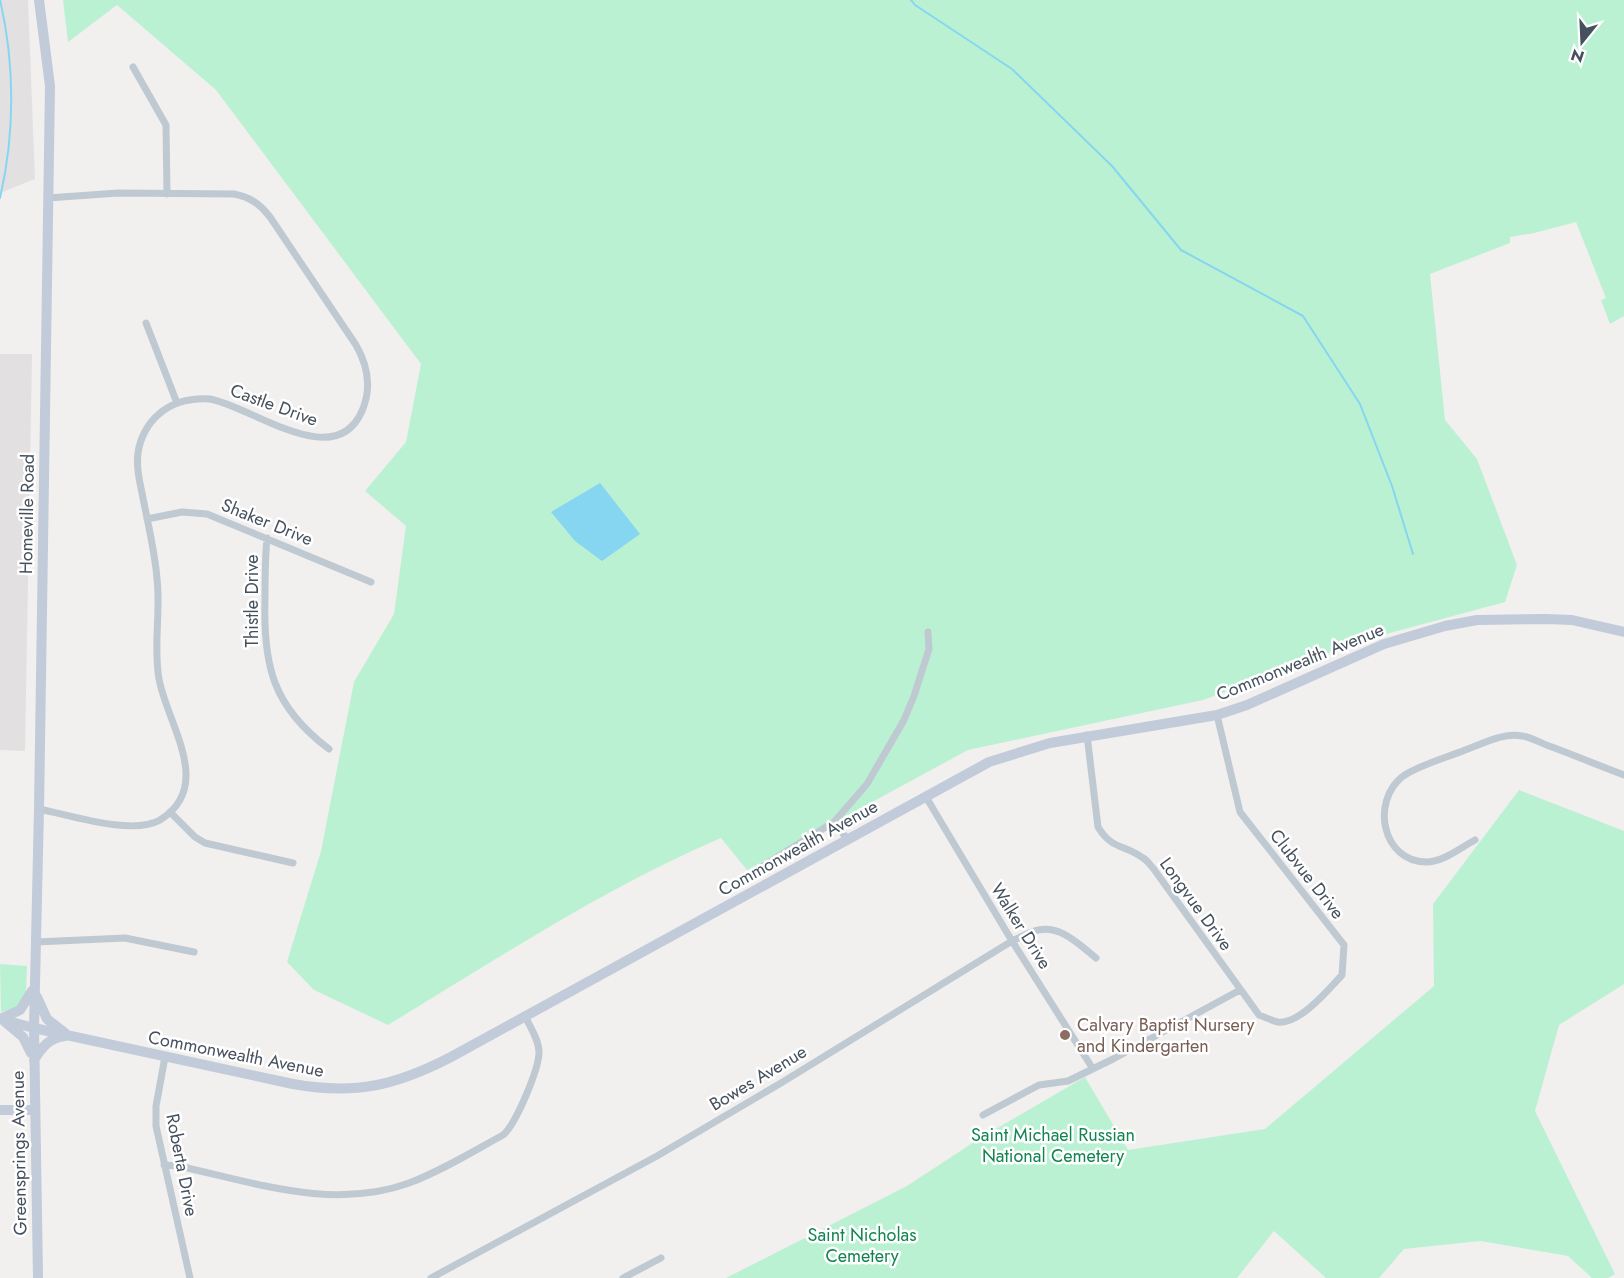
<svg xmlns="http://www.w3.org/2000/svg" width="1624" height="1278" font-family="Jost,sans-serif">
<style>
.education{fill:#e3e0e1}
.green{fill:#bbf1d3}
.water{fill:#86d6f1}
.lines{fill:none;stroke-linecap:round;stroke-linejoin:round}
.stream{stroke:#86d6f1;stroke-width:2}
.street{stroke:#bfc9d2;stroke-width:7}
.secondary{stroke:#c1cbd9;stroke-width:10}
.education-dot{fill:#8d6e63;stroke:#fff;stroke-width:2}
.labels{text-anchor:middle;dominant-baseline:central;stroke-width:5;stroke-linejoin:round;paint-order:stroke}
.street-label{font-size:18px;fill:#46515e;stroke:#fff}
.education-label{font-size:18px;fill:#785e54;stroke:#fff;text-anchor:start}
.park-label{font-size:18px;fill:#128450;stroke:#fff}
</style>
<rect width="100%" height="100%" fill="#f2efef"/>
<path class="education" d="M0,0h28l7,179 -35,14z
M0,354h32l-7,397 -25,-1z"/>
<path class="green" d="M63,0h1561v316l-14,8 -9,-24 5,-2 -30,-76 -42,11 -24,4v6l-80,31 15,146 32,39 40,106 -12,37 -141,38 -161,60 -235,50 -221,120 -26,-32c-117,50 -224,121 -333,187l-74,-35 -27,-28 34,-111 33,-169 40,-68 12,-88 -41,-35 41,-49 15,-78 -205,-274 -99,-85 -49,37z
M1519,790l105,41v153l-65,41 -24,86 80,163 -7,4h-16l-24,-22 -88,-15 -76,8 -25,29h-53l-52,-47 -37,47h-511l181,-92 70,-46 108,-63 43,73 137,-21 169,-143 -1,-82z
M0,964l27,2 -1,26 -8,15 -17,5z"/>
<path class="water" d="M600,483l40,51 -38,27 -27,-20 -24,-29z"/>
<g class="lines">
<path class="stream" d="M911,0l4,5 97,64 100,97 69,84 122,66 57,88 32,82 21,68
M0,198c15,-64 15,-134 0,-198"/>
<path class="street" d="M133,67l33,58 1,69
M146,323l31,80
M147,519l35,-7 25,2 164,68
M267,538c-2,20 -2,41 -2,61 -2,67 8,108 64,150
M1087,735l11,92c14,23 26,17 45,31 4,2 7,7 10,10l106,147c6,2 13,6 19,7 21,3 51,-33 64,-47l2,-30 -104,-133 -23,-97
M926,797l86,144 81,128
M39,809c31,6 93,27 121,11 55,-34 7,-96 -1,-141 -6,-33 2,-67 -2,-100 -2,-27 -9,-55 -14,-81 -3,-15 -7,-30 -5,-45 2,-15 10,-30 21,-39 15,-13 32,-16 51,-15 43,8 125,74 152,12 10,-23 6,-45 -6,-66l-86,-128c-10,-13 -20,-20 -36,-23l-116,-1 -70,5
M170,812l25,25 10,6 88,20
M848,840l-14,-18 33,-38 37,-64 10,-24 15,-47 -1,-17
M1475,840c-15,8 -32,22 -49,22 -44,-1 -55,-60 -24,-85 14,-11 46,-20 63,-27 17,-6 39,-18 57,-14 10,1 20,8 30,11 24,9 48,19 72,28
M751,873l83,-51
M36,942l89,-4 69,14
M165,1057l-9,49v20l34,152
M983,1115l56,-30 29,-4 45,-22 127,-69
M164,1165l14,1c75,16 155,45 231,17 32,-12 63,-31 94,-48 13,-11 36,-66 36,-83 0,-12 -9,-25 -14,-36
M431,1278l226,-122 124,-73 231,-142c7,-3 15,-8 22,-10 25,-8 45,13 62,27
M623,1278l38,-20"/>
<path class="secondary" d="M37,997l10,22 18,14
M0,1019l34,9 259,56c62,11 102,2 158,-27l538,-295 61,-19 167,-28 30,-10 137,-61 61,-18 32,-6 69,-1 26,1 52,12
M0,1019l20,-9 12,-19
M5,1022l18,15 8,16
M34,1060c8,-13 15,-22 31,-24
M0,1110h35
M38,1278l-4,-250 5,-219 11,-723 -11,-86"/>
</g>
<circle class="education-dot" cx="1065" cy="1035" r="6"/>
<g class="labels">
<g class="street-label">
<text transform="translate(274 405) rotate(20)">Castle Drive</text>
<text transform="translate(27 514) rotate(-89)">Homeville Road</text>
<text transform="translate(267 522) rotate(22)">Shaker Drive</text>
<text transform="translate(252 601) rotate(-90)">Thistle Drive</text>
<text transform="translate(1300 662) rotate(-22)">Commonwealth Avenue</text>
<text transform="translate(798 848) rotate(-29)">Commonwealth Avenue</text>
<text transform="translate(1307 874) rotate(52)">Clubvue Drive</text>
<text transform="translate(1196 904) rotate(54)">Longvue Drive</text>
<text transform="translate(1021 926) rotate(58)">Walker Drive</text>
<text transform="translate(236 1054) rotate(11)">Commonwealth Avenue</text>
<text transform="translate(758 1078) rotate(-31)">Bowes Avenue</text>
<text transform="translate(19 1153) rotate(-91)">Greensprings Avenue</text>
<text transform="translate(182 1165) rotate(79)">Roberta Drive</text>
</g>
<g class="education-label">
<text x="1077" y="1025">Calvary Baptist Nursery<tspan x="1077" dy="21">and Kindergarten</tspan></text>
</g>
<g class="park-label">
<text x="1053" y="1135">Saint Michael Russian<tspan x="1053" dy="21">National Cemetery</tspan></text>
<text x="862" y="1235">Saint Nicholas<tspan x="862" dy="21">Cemetery</tspan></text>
</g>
</g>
<g transform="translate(1582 42) rotate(198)" stroke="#ffffff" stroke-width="4.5" paint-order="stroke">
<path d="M0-4.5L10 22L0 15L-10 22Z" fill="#46515e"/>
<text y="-9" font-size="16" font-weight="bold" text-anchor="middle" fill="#46515e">N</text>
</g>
</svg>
